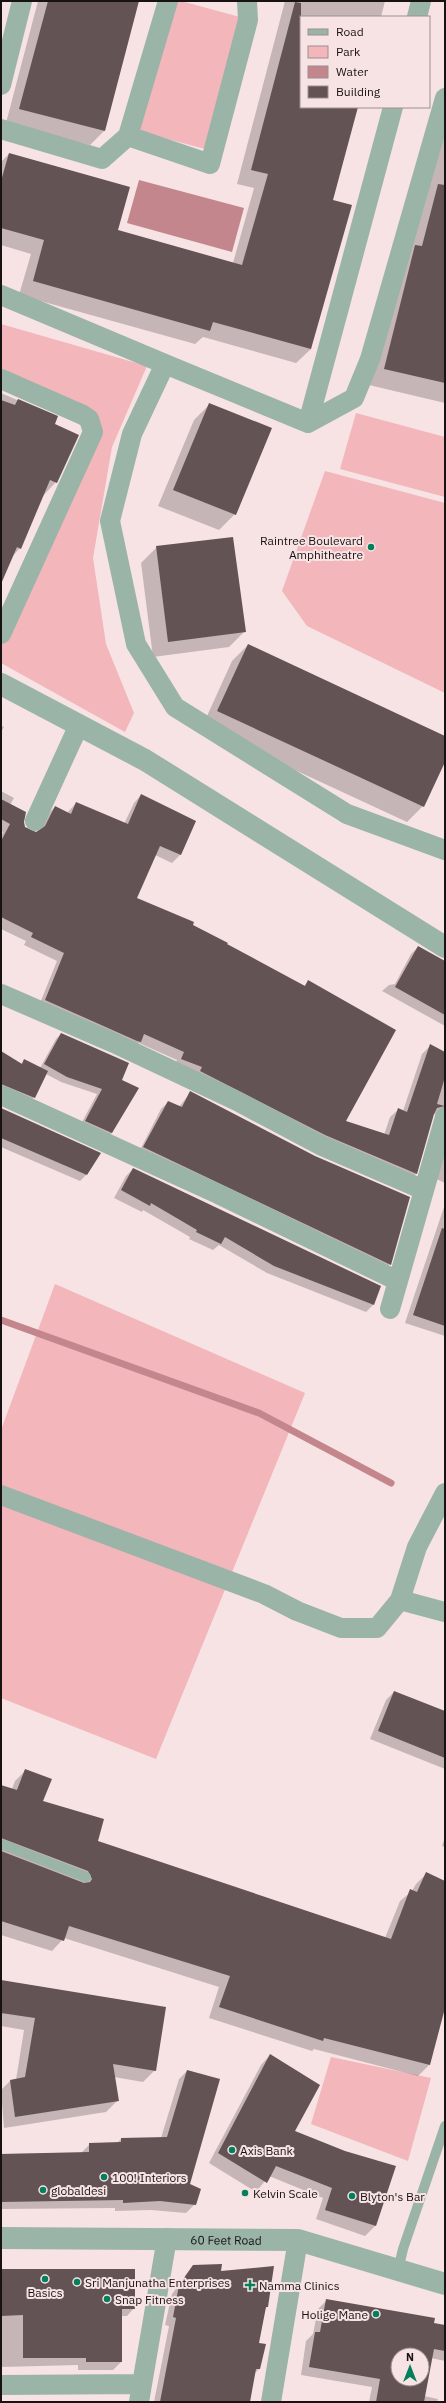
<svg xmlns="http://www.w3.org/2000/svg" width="446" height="2403" font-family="'IBM Plex Sans',sans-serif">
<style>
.green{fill:#f2b6bb}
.water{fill:#c3868c}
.shadow{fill:#0003;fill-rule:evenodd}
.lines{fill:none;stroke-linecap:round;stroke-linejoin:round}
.stream{stroke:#c3868c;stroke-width:7}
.building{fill:#635354;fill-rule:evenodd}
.service{stroke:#9ab4a8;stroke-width:10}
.minor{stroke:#9ab4a8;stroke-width:20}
.tertiary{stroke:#9ab4a8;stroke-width:22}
.poi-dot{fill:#037f5e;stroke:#f7e3e4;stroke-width:1.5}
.labels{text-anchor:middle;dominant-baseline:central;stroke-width:4;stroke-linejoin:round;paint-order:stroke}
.poi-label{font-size:12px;fill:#191213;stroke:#f7e3e4;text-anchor:start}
.street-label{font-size:12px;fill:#191213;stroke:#f7e3e4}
</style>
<rect width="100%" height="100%" fill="#f7e3e4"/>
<path class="green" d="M172,1h9l59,16 -35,132 -67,-18z
M1,324l146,42 -35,81 -19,111 13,86 28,69 -9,19 -124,-69v-43l96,-203 -96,-41z
M356,413l89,24v60l-105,-28z
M325,471l120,32v190l-138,-67 -25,-35z
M55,1284l250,109 -149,366 -155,-61v-268z
M331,2057l100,21 -23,83 -97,-37z"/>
<path class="water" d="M139,180l105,28 -12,44 -105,-29z"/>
<path class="shadow" d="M38,1h100l-34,130 -14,14 -84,-22z
M285,1h100l-4,16h-80v90h56l-25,94 -21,148 -15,14 -93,-26 -8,7 -176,-49 12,-41 -30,-9v-83l8,-8 108,77 116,32 21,-75 -17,-4z
M445,92v311l-76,-18z
M1,393l55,24 -3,8 3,57 -14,15 -22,51 -9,10 -10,23z
M210,404l25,110 -16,16 -61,-24 36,-86z
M157,547l88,84 -16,16 -76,10 -12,-94z
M248,645l197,92v23l-22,46 -16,16 -205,-95 30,-66z
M1,726l3,1 -3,5z
M1,791l13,7 -4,7 15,23 11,6 4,-3 7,-16 8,-8 12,6 9,-10 48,21 10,-21 7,-8 54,27 -15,33 -8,8 -17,-8 -20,44 57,27 112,60 4,-4 37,139 39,14 6,-18 8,-7 5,1 19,-57 8,-8 15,7v13l-4,13 4,1v37l-12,-3 -17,60 -8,8 -234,-115 3,-7 -38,-17 -7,6 -94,-41 19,-47 -33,-16 2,-4 -25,-12v-93l2,-4 -2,-1z
M418,947l27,34v45l-63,-35 7,-6 6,-1 16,-30z
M61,1034l59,47 -8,52 -6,5 -26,-12 17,-32 -36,-12 -15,-8 -12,23 -6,7 -27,-11v-41l20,12 3,-4 16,8 16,-29z
M190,1093l200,171 -7,7 -245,-117 23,-45 7,-7 11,5z
M1,1109l86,65 -7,7 -79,-34z
M445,1141v42l-11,-5z
M133,1169l247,117 -7,19 -7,7 -99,-39 -48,-28 -6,5 -24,-11 1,-2 -47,-27 -1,2 -28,-14 12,-22z
M445,1204v132l-40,-13z
M394,1692l51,20v57l-75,-30 16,-39z
M25,1771l17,30 54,40 289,97 15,-37 12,-10 4,-7 11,-11 18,9v122l-16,61 -11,11 -104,-27 -2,2 -103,-33 10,-31 -155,-49 -12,13 -51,-16v-149l11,3 3,-8z
M445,1837v10l-3,-1z
M1,1981l154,89 -12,12 -29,-5 4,23 -12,12 -102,16 -3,-38 9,-9 6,-1 8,-50 -23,-4z
M270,2055l24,76 50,21 51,15 -20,59 -10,10 -49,-17 7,-21 -54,-22 -13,16 -47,-29 52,-98z
M187,2071l1,114 7,19 -9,9 -35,-3 -36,1v-3l-114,1v-55l80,-1 9,-9h26l5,-5 40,-1 18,-59z
M193,2266l27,6 47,35 -2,2 -7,35 1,25 -5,5 -6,28h-94l15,-76 -4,-1 7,-31z
M1,2270l133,38 -7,8h-6v46l-8,8h-35v-5l-77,2z
M327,2300l118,26v35l-14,-3 -7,38 14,3 -1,3h-68l3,-15 -71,-12 5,-34 7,-7 5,-25zM398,2355h24v24h-24z"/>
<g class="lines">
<path class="stream" d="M1,1320l258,93 132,70"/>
</g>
<path class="building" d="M48,1h91l-34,130 -86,-22z
M295,2l6,1v104h57l-25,93 19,5 -41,144 -98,-27 -3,9 -177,-50 11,-41 -43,-12v-47l8,-28 121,34 -12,43 124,35 26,-91 -17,-4z
M438,184l7,1v198l-61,-14 31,-124 7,1z
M18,399l40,17 -3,8 24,11 -22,48 -7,-3 -29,69 -4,-2 -16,37v-184l14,5z
M209,403l63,25 -36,87 -63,-25z
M233,537l13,95 -78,10 -12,-96z
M248,644l197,92v26l-21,45 -207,-96z
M141,794l55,27 -15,34 -21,-9 -23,52 57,24 -1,3 35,18 -1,1 78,42 3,-6 88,50 -50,91 43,14 9,-27 9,4 23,-68 15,8v25l-8,27 8,2 -8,2 -3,6 -17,60 -92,-39 -125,-64 2,-4 -21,-8 3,-7 -40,-18 -3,8 -4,-1 -92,-41 19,-47 -33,-16 2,-4 -32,-16v-76l9,-17 -9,-5v-20l25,13 -2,10 1,5 11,5 9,-6 10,-20 16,8 5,-12 52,22z
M418,946l27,15v54l-50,-28z
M61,1033l68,30 -7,17 17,8 -27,45 -27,-12 17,-32 -35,-12 -23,-13z
M1,1051l21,13 2,-5 24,12 -13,27 -34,-14z
M190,1091l125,65 95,41 -19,68 -248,-118 25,-46 14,6z
M1,1108l100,45 -14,22 -86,-37z
M133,1168l248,118 -7,19 -100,-39 -49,-29 -4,7 -25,-12 1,-2 -46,-27 -1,3 -29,-16z
M442,1228l3,1v97l-32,-11z
M394,1691l51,20v47l-67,-27z
M25,1769l27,10 -9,22 61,18 -6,22 293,98 19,-50 7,3 9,-20 19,9v127l-15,57 -106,-27 -1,3 -104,-34 11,-31 -161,-50 -5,15 -63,-20v-70l83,32 6,-1 2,-3 -4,-8 -87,-33v-53l16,5z
M1,1980l165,27 -10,64 -43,-7 6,37 -104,16 -5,-37 15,-3 10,-59 -34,-5z
M270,2054l50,31 -25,46 50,20 51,15 -20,60 -51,-16 7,-22 -56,-22 -9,17 -49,-30z
M187,2070l33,9 -30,105 11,5 -5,16 -36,-4 -37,2v-3l-122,2v-48l88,-2v-9l32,-1v-4l46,-1z
M222,2264l-1,7 53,-5 -6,41h-2l-7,36 7,1 -6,25h-4l-6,33h-90l16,-84 -3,-1 6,-32 14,-20z
M1,2269h134v40h-13v53h-36v-4h-63v-43l-22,1z
M326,2299l109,19 -1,5 11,2v26l-11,-2 -10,53h-48l4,-23 -71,-12 6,-35h5zM398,2355h24v24h-24z"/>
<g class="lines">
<path class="service" d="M1,1844l85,33
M398,2270l5,-21 42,-123"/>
<path class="minor" d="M417,17l4,-16
M1,85l21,-84
M445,98l-75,261 -16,39 -46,25 -143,-59 -33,70 -22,87 26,123 39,63 172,107 98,36
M1,129l101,30 26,-23 40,-135
M128,136l82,28 38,-144 -1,-19
M1,295l164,69
M1,379l82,36 6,4 4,13 -92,202
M308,423l85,-316
M35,821l43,-94
M1,994l113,49 123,58 83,44 104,45
M1,1095l217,99 180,87
M390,1309l55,-192
M445,1493l-28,54 -17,53 45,12
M1,1495l263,99 33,17 44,17h36l23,-28
M1,2385l141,-1
M139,2402l28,-164
M271,2402l27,-162"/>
<g class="tertiary">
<path d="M1,684l144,76 300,187"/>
<path id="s1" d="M1,2238l297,2 147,44"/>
</g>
</g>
<g class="poi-dot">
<circle cx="371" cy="547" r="4"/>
<circle cx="232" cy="2150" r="4"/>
<circle cx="104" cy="2177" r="4"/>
<circle cx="43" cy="2190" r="4"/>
<circle cx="245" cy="2193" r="4"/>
<circle cx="352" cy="2196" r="4"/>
<circle cx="45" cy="2279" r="4"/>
<circle cx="77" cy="2282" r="4"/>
<path d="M248 2279h4v4h4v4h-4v4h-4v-4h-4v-4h4z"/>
<circle cx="107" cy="2299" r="4"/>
<circle cx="376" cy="2314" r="4"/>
</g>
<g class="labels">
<g class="poi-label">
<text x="363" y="540" text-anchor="end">Raintree Boulevard<tspan x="363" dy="14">Amphitheatre</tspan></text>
<text x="240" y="2150">Axis Bank</text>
<text x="112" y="2177">100! Interiors</text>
<text x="51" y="2190">globaldesi</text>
<text x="253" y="2193">Kelvin Scale</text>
<text x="360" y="2196">Blyton's Bar</text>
<text x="85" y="2282">Sri Manjunatha Enterprises</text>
<text x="259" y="2285">Namma Clinics</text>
<text x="45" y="2292" text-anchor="middle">Basics</text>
<text x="115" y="2299">Snap Fitness</text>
<text x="368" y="2314" text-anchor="end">Holige Mane</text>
</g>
<g class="street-label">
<text stroke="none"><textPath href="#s1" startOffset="225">60 Feet Road</textPath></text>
</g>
</g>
<rect width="446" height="2403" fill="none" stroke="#191213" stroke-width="4"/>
<rect x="300" y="16" width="130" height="92" fill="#f7e3e4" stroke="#9e8f90"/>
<rect x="308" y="29" width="20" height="6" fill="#9ab4a8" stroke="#9e8f90"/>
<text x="336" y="36" font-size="12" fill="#191213">Road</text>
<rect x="308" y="46" width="20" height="12" fill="#f2b6bb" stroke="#9e8f90"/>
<text x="336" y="56" font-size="12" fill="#191213">Park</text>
<rect x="308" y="66" width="20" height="12" fill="#c3868c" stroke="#9e8f90"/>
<text x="336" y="76" font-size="12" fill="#191213">Water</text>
<rect x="308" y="86" width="20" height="12" fill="#635354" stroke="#9e8f90"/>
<text x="336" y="96" font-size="12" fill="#191213">Building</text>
<g transform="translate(410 2367)"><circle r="19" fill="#f7e3e4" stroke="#9e8f90"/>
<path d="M0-3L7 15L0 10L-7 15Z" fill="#037f5e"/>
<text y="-6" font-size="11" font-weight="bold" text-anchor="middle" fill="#191213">N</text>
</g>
</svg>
